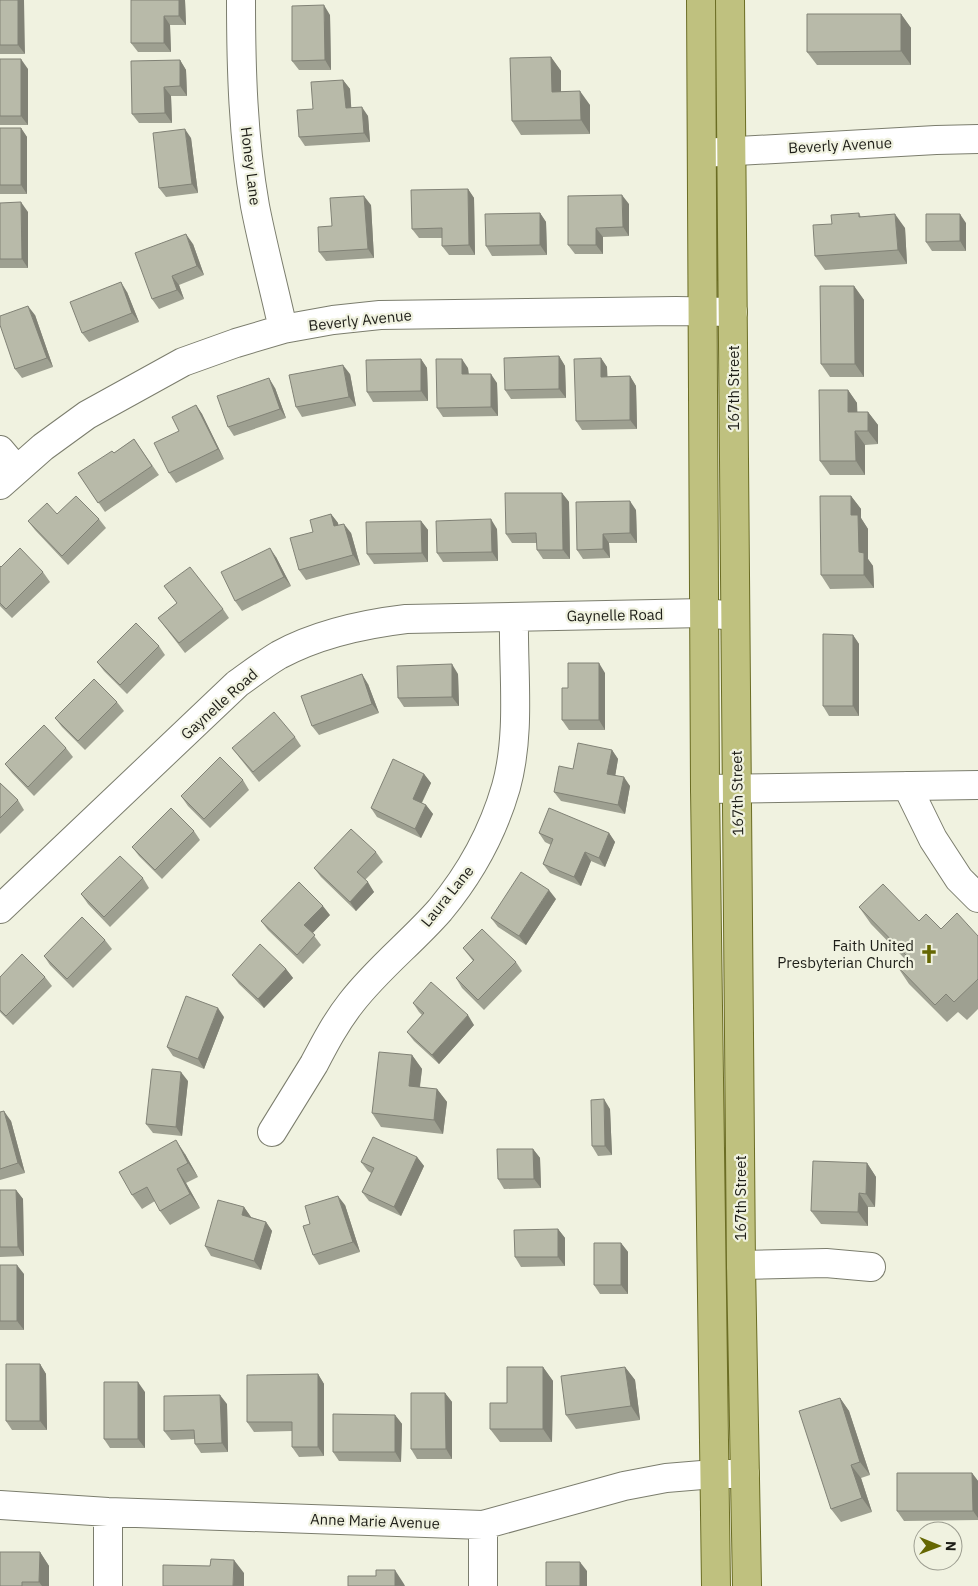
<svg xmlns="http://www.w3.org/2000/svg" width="978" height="1586" font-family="'IBM Plex Sans',sans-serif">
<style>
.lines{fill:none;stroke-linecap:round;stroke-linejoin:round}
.minor-casing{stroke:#7b7d6d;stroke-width:30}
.major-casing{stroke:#6b6d24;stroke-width:30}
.minor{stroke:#fff;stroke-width:28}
.major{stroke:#bfc17f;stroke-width:28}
.wall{fill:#9ea091}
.shaded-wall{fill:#818276}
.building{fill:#b8baa9;stroke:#818276}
.labels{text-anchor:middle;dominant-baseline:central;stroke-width:4.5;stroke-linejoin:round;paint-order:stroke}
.street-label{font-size:15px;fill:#1e1e18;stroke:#f0f2e0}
.poi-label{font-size:15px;fill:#1e1e18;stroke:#f0f2e0;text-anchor:end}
</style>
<rect width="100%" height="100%" fill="#f0f2e0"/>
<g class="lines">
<g class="minor-casing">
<path id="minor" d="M241,0c0,69 2,138 14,206 8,41 19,82 28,123
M702,153l234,-13 42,-1
M0,450l16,19
M0,485l43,-38 44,-32 96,-53 53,-19 47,-14 50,-9 47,-5 296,-4 57,1
M907,786l26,53 26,40 19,19
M705,789l273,-4
M0,909l237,-225c14,-10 27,-20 42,-29 37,-20 85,-31 127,-36l298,-6 31,3
M272,1132c14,-23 28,-45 42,-68 11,-21 22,-42 37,-61 26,-34 61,-61 89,-93 30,-36 53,-78 66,-123 15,-54 7,-113 8,-169
M741,1265l85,-2 45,4
M0,1505l108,7 375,13 141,-39 42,-8 48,-4h31
M108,1512v74
M483,1525v61"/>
</g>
<g class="major-casing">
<path id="major" d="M701,0l4,789 11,797
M730,0l11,1265 6,321"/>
</g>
<use href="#minor" class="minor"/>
<use href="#major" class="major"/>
</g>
<path class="wall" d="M0,0l25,54h-25z
M131,0h54l1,25h-16l1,27h-33l-7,-9z
M901,14l10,14v37h-94l-10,-13z
M330,15l1,55h-32l-7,-9z
M551,57l10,14v21l29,13v29l-69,1 -9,-14z
M0,59l28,10v56h-28z
M180,60l6,10 1,26h-16l1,27h-33l-7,-9z
M343,80l7,9 1,19 17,8 2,26 -65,4 -6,-9 14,-28z
M0,128h21l6,9v57h-27z
M191,138l7,55 -32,4 -7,-9z
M468,189l6,9 1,57h-26l-7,-9v-8h-23l-7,-9z
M0,203l28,9v56h-28z
M629,204v32l-26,1v17h-28l-7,-9z
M371,205l3,53 -48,3 -7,-9 13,-26z
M540,213l6,9 1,33 -55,1 -6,-10z
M859,213l2,4 44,11 2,36 -82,6 -10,-14 17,-32z
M966,223v28h-34l-6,-9z
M193,244l11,31 -25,10 5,14 -25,10 -7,-10z
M854,286l10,14v77h-34l-9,-13z
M127,292l12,30 -50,20 -7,-9z
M35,315l18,52 -31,11 -7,-9z
M559,356l6,10 1,32 -55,1 -6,-9z
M601,358l6,9v10l23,-1 6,10 1,43 -55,1 -6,-9z
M421,359l6,9 1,33 -55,1 -6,-10z
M468,368l1,6 28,9 1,33 -55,1 -6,-9z
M350,374l6,32 -54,11 -6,-10z
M275,388l11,30 -52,18 -6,-9z
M848,390l9,13v9h11l10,13v19l-13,1v30h-35l-10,-14z
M196,405l6,9 22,45 -48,24 -7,-10 10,-42z
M134,439l25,36 -54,37 -27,-39 36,-20z
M562,493l7,9 1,57h-27l-6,-9v-7h-25l-6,-9z
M851,496l10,13v9l7,11v30l5,7 1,22 -44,1 -9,-14z
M636,510l1,33h-28l1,15 -27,1 -6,-9z
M57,514l42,5 7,9 -38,37 -33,-35 -7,-9z
M331,514l7,9v2l13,8 9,32 -54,15 -7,-10 14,-38z
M421,521l7,9v32l-54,2 -7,-10z
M497,529l1,32 -55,1 -6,-9z
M276,557l15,29 -49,25 -7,-10z
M0,566l1,1 42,5 7,10 -38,36 -12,-12z
M164,586l59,23 6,9 -44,35 -27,-35 19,-15z
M853,635l6,9v72h-30l-6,-10z
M159,646l6,9 -38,39 -23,-23 -7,-9z
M605,673v57h-36l-7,-10 6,-32z
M458,674l1,32 -55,1 -6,-9z
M368,684l11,29 -60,22 -7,-9z
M117,702l7,9 -39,39 -23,-23 -7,-9z
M295,737l6,9 -42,36 -20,-25 -7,-9z
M66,748l7,9 -39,39 -22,-23 -7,-9z
M612,750l6,9 -3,17 15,10 -5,28 -64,-13 -7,-9 19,-23z
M424,774l7,9 -9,20 4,2 7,9 -12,24 -44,-21 -6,-9z
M243,780l6,10 -39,38 -22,-22 -7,-10z
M0,783l18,17 6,10 -24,24z
M194,831l6,9 -38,39 -23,-23 -7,-9z
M539,833h70l6,9 -10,25 -14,-6 -10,25 -31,-13 -7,-9 8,-19 -6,-3z
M376,852l7,10 -18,18 9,12 -18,19 -35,-34 -7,-9z
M143,878l6,10 -39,39 -22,-23 -7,-10z
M556,899l-30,46 -28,-18 -7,-9z
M859,907l60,14 22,8 37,7v73l-11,11 -9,-8 -11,10 -38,-38 -12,-18 7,-8 -33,-34z
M330,915l-18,18 9,12 -18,19 -35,-34 -7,-9z
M105,940l7,9 -39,39 -23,-23 -6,-9z
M463,948l53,14 6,9 -38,39 -22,-22 -6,-10 17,-17z
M286,969l7,9 -29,30 -25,-24 -7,-9z
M0,977h45l7,9 -39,39 -13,-13z
M413,1003l61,22 -35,39 -25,-23 -7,-9 15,-17 -3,-3z
M224,1017l-20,52 -31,-13 -6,-9z
M412,1055l10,14 -2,18 17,2 10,13 -4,32 -62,-7 -9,-14z
M188,1081l-6,55 -29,-3 -7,-9z
M610,1109l2,46 -14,1 -6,-10z
M0,1112l11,9 14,52 -25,7z
M533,1149l7,9 1,30 -37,1 -6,-10z
M185,1154l13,23 -12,6 14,25 -30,17 -10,-14 -5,-10 -13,8 -10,-14z
M417,1157l7,9 -23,50 -32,-15 -7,-9 9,-19 -3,-2 -7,-9z
M867,1163l9,14 -1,30h-7v19l-47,-2 -10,-13z
M0,1190h16l7,9 1,57 -24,1z
M345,1205l15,47 -41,13 -6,-10 -3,-31z
M244,1207l7,10 15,5 6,9 -11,39 -50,-14 -6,-10z
M558,1229l7,9v28l-44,1 -6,-10z
M621,1243l7,9v42h-28l-6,-9z
M0,1265l24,9v56h-24z
M40,1364l6,10 1,56h-35l-6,-9z
M543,1367l10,14 -1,61h-52l-10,-13z
M625,1367l10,13 5,40 -64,9 -10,-14z
M318,1374l6,10v72l-25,1 -7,-10v-16l-38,1 -7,-10z
M145,1392v56h-35l-6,-9z
M445,1393l7,9v57h-35l-6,-10z
M840,1398l9,13 21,64 -9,3 11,34 -31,10 -10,-13z
M227,1404l1,48 -27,1 -6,-9v-5l-24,1 -7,-9z
M395,1415l7,9 -1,38 -62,-1 -6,-9z
M972,1473l6,8v39l-74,1 -7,-10z
M40,1552l9,14v20h-49z"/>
<path class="shaded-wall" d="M18,0h6l1,54 -7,-9z
M179,0h6l1,25 -7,-9z
M324,5l6,10 1,55 -6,-10z
M901,14l10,14v37l-10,-14z
M164,16l6,9 1,27 -7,-9z
M551,57l10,14v35l-9,-14z
M21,59l7,10v56l-7,-9z
M180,60l6,10 1,26 -7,-10z
M343,80l7,9 2,29 -6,-10z
M164,87l7,9 1,27 -7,-10z
M580,91l10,14v29l-9,-14z
M362,107l6,9 2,26 -6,-9z
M21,128l6,9v57l-6,-9z
M185,129l6,9 7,55 -6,-9z
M468,189l6,9 1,57 -6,-10z
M622,195l7,9v32l-6,-9z
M364,196l7,9 3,53 -6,-9z
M21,202l7,10v56l-6,-9z
M540,213l6,9 1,33 -7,-10z
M895,214l10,14 2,36 -9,-14z
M960,214l6,9v28l-6,-10z
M596,228l7,9v17l-7,-9z
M186,234l7,10 11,31 -7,-9z
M172,276l7,9 5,14 -7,-9z
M121,282l6,10 12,30 -7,-9z
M854,286l10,14v77l-9,-13z
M28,306l7,9 18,52 -6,-9z
M559,356l6,10 1,32 -7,-9z
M601,358l6,9 1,19 -7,-9z
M421,359l6,9 1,33 -7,-10z
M462,359l6,9 1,16 -7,-10z
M343,365l7,9 6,32 -7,-9z
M491,374l6,9 1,33 -7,-9z
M630,376l6,10 1,43 -7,-9z
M269,378l6,10 11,30 -6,-9z
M848,390l9,13 1,23 -10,-14z
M196,405l6,9 22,45 -6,-10z
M868,412l10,13v19l-10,-13z
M855,431l10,14v30l-9,-14z
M562,493l7,9 1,57 -7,-9z
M851,496l10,13v9l7,11v30l5,7 1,22 -10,-13 -13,-60z
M630,501l6,9 1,33 -7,-10z
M331,514l7,9 3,13 -7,-10z
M491,519l6,10 1,32 -6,-9z
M421,521l7,9v32l-6,-9z
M344,524l7,9 9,32 -7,-10z
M603,534l6,9 1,15 -7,-9z
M270,548l6,9 15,29 -7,-9z
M853,635l6,9v72l-6,-10z
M599,663l6,10v57l-6,-10z
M452,664l6,10 1,32 -7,-9z
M362,674l6,10 11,29 -7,-9z
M612,750l6,9 -4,24 -7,-9z
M424,774l7,9 -12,25 -6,-9z
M624,777l6,9 -5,28 -7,-9z
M426,805l7,9 -12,24 -6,-9z
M609,833l6,9 -10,25 -6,-9z
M585,852l6,9 -10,25 -7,-9z
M368,882l6,10 -18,19 -6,-9z
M549,890l7,9 -30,46 -7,-9z
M323,906l7,9 -19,20 -7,-10z
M286,969l7,9 -29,30 -6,-9z
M218,1008l6,9 -20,52 -6,-10z
M468,1015l6,10 -35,39 -7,-9z
M412,1055l10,14 -4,30 -9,-13z
M181,1072l7,9 -6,55 -6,-9z
M437,1089l10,13 -4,32 -9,-14z
M604,1099l6,10 2,46 -7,-9z
M4,1111l7,10 14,52 -7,-10z
M176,1140l9,14 13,23 -10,-14z
M533,1149l7,9 1,30 -7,-9z
M417,1157l7,9 -23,50 -7,-9z
M867,1163l9,14 -1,30 -9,-13z
M177,1169l9,14 14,25 -10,-14z
M16,1190l7,9 1,57 -6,-9z
M859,1193l9,14v19l-10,-14z
M338,1196l7,9 15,47 -7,-10z
M244,1207l7,10 -2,7 -7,-9z
M266,1222l6,9 -11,39 -7,-9z
M558,1229l7,9v28l-7,-9z
M621,1243l7,9v42l-7,-9z
M17,1265l7,9v56l-7,-9z
M40,1364l6,10 1,56 -7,-9z
M543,1367l10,14 -1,61 -9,-13z
M625,1367l10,13 5,40 -9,-14z
M318,1374l6,10v72l-6,-9z
M138,1382l7,10v56l-7,-9z
M445,1393l7,9v57l-6,-10z
M220,1395l7,9 1,48 -6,-9z
M840,1398l9,13 21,64 -10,-13z
M395,1415l7,9 -1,38 -6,-10z
M851,1465l10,13 11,34 -10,-14z
M972,1473l6,8v37l-5,-7z
M40,1552l9,14v20h-7l-3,-4z
M234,1560l10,13v13h-11z
M580,1562l7,9v15h-7z
M395,1570l9,14 1,2h-10z"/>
<path class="building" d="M0,0h18v45h-18z
M131,0h48v16h-15v27h-33z
M324,5l1,55 -33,1v-55z
M807,14h94v37l-94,1z
M551,57l1,35 28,-1 1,29 -69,1 -2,-63z
M0,59h21v57h-21z
M180,60v26l-16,1 1,26 -33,1 -1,-53z
M343,80l3,28 16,-1 2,26 -65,4 -2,-27 16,-1 -2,-27z
M0,128h21v57h-21z
M185,129l7,55 -33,4 -6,-55z
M468,189l1,56 -27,1v-18l-30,1 -1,-39z
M622,195l1,32 -27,1v17h-28v-49z
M364,196l4,53 -49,3 -1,-25 14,-1 -2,-28z
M21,202l1,57h-22v-56z
M540,213v32l-54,1 -1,-32z
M859,213v4l36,-3 3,36 -83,6 -2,-31 19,-1 -1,-9z
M926,214h34v27l-34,1z
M186,234l11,32 -25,10 5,14 -25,9 -17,-46z
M121,282l11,31 -50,20 -12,-31z
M820,286h34l1,78h-34z
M28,306l19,52 -32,11 -15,-44v-9z
M559,356v33l-54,1 -1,-32z
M601,358v19l29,-1v44l-54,1 -2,-62z
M421,359v32l-54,1 -1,-32z
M436,359h26v15h29v33l-54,1z
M343,365l6,32 -53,10 -7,-32z
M269,378l11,31 -52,18 -11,-31z
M819,390h29v22h20v19h-13l1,30h-36z
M196,405l22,44 -49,24 -15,-30 25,-12 -7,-14z
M134,439l18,27 -54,37 -20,-30 34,-22 2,2z
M505,493h57l1,57h-26l-1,-17 -30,1z
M76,496l23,23 -37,37 -34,-35 19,-18 10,11z
M820,496h31v19h7l1,37 5,1v22h-43z
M630,501v32l-27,1v15l-26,1 -1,-48z
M331,514l3,12 10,-2 9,31 -54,15 -9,-32 23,-6 -3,-12z
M491,519l1,33 -55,1 -1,-32z
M421,521l1,32 -55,1 -1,-32z
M20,548l23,24 -37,37 -6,-6v-37l1,1z
M270,548l14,29 -49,24 -14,-29z
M190,567l33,42 -44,34 -21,-25 19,-15 -13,-17z
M136,623l23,23 -39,39 -23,-23z
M823,634l30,1v71h-30z
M568,663h31v57h-37v-32h6z
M452,664v33l-54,1 -1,-32z
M362,674l10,30 -60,22 -11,-30z
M94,679l23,23 -39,39 -23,-23z
M274,712l21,25 -42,35 -21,-24z
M44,725l22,23 -38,39 -23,-23z
M578,743l34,7 -5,24 17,3 -6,28 -64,-13 5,-26 14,3z
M220,757l23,23 -39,39 -23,-23z
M393,759l31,15 -11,25 13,6 -11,24 -44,-21z
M0,783l18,17 -18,18z
M171,808l23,23 -39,39 -23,-23z
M549,808l60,25 -10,25 -14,-6 -11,25 -31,-13 10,-25 -14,-6z
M351,829l25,23 -19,20 11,10 -18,20 -36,-34z
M120,856l23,22 -39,39 -23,-23z
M521,872l28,18 -30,46 -28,-18z
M299,882l24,24 -19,19 11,10 -18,20 -36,-34z
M883,884l36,37 7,-7 15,15 16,-16 21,23v43l-24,23 -8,-8 -11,11 -38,-39 10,-10 -48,-49z
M82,917l23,23 -38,39 -23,-23z
M482,929l34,33 -38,38 -22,-22 18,-18 -11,-12z
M260,944l26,25 -28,30 -26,-24z
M22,954l23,23 -39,39 -6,-6v-33z
M431,982l37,33 -36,40 -25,-23 17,-19 -11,-10z
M186,996l32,12 -20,51 -31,-12z
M379,1052l33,3 -3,31 28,3 -3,31 -62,-7z
M152,1069l29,3 -5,55 -30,-3z
M604,1099l1,47h-13l-1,-46z
M4,1111l14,52 -18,6v-57z
M373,1137l44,20 -23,50 -32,-15 12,-24 -13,-6z
M176,1140l12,23 -11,6 13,25 -30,17 -13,-24 -15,8 -13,-23z
M497,1149h36l1,30h-36z
M813,1161l54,2 -1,31 -7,-1 -1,19 -47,-1z
M0,1190h16l2,57h-18z
M338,1196l15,46 -40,13 -10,-29 7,-2 -5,-18z
M218,1200l26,7 -2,8 24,7 -12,39 -49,-15z
M558,1229v28h-43l-1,-27z
M594,1243h27v42h-27z
M0,1265h17v56h-17z
M6,1364h34v57h-34z
M507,1367h36v62h-53v-26h17z
M625,1367l6,39 -65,9 -5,-39z
M318,1374v73h-26v-25h-45v-47z
M104,1382h34v57h-34z
M411,1393h34l1,56h-35z
M220,1395l2,48 -27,1 -1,-14 -30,1v-35z
M840,1398l20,64 -9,3 11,33 -31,11 -32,-98z
M333,1414l62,1v37h-62z
M897,1473h75l1,38h-76z
M0,1552h40l-1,30h-17v4h-22z
M211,1559l23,1 -1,26h-70v-21l47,1z
M546,1562h34v24h-34z
M376,1570h19v16h-47v-10h28z"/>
<defs>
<g id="church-bare" transform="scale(1.5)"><path d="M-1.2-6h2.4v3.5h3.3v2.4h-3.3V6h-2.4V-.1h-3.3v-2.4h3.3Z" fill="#656702" stroke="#f0f2e0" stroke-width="2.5" paint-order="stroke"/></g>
</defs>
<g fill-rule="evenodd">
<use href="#church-bare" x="929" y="954"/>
</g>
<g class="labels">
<g class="street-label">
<text transform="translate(840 145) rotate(-3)">Beverly Avenue</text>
<text transform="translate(251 166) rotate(83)">Honey Lane</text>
<text transform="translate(360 320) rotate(-6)">Beverly Avenue</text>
<text transform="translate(733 388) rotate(-90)">167th Street</text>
<text transform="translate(615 615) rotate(-1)">Gaynelle Road</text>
<text transform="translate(219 704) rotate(-42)">Gaynelle Road</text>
<text transform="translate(737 793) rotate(-91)">167th Street</text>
<text transform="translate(447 896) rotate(-51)">Laura Lane</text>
<text transform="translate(740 1198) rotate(-90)">167th Street</text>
<text transform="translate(375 1521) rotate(2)">Anne Marie Avenue</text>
</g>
<g class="poi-label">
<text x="914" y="945">Faith United<tspan x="914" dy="17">Presbyterian Church</tspan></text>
</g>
</g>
<g transform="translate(938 1546) rotate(91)"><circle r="24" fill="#f0f2e0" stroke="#9c9d90"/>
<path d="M0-4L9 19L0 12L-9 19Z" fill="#656702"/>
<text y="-8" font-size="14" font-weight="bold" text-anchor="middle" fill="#1e1e18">N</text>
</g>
</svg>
